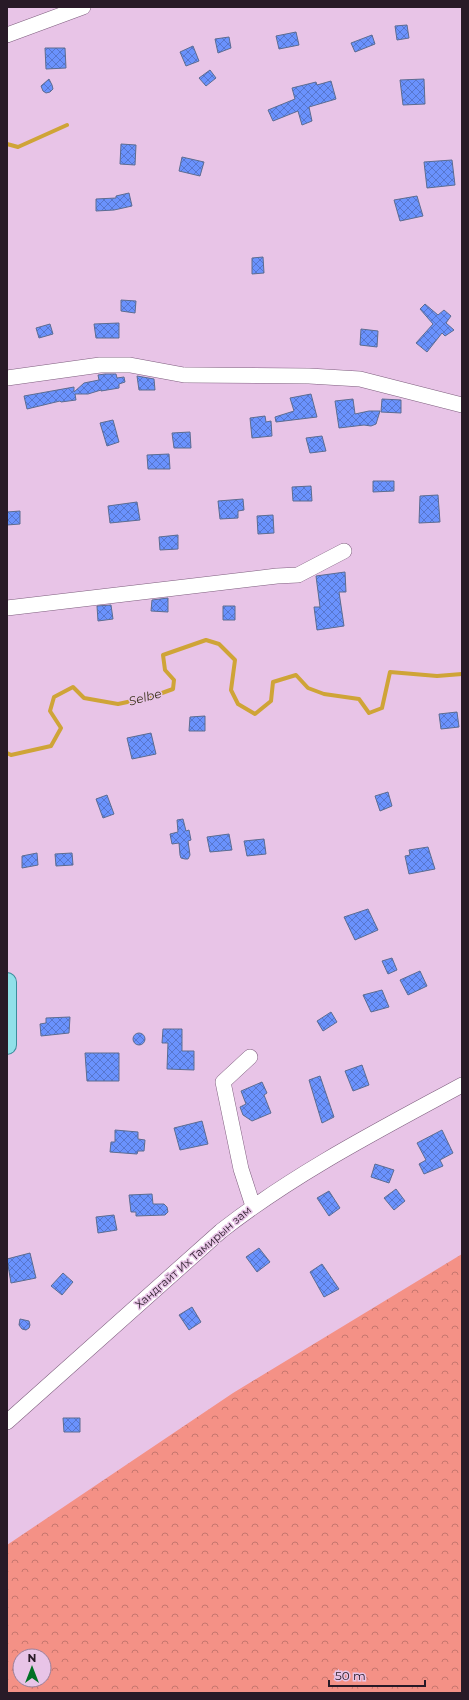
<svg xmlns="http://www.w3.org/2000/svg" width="469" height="1700" font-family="Montserrat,sans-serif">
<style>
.forest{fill:url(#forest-crowns);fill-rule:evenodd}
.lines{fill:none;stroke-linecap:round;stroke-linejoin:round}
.stream{stroke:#cfa437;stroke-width:4}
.building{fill:url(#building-cross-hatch);stroke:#5c6c91}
.minor-casing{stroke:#7e5e7e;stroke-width:16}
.major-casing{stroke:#3c8d9c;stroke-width:20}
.minor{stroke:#fff;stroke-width:15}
.major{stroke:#91e0e9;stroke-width:18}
.labels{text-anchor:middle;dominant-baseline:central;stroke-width:3;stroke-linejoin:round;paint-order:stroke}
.street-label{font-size:11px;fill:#281a27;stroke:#e8c4e7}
.water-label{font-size:12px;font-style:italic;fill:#382e18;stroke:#e8c4e7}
</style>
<defs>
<pattern id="forest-crowns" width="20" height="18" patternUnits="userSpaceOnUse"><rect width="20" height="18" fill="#f49186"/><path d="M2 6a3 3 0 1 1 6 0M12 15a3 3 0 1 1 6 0" fill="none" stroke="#c6766e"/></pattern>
<pattern id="building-cross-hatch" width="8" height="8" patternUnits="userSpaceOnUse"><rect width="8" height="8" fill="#6a92fd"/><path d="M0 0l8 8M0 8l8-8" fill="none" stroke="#5776cd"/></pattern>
</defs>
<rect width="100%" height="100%" fill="#e8c4e7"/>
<path class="forest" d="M462,1254v439h-455v-148l226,-152zM20,1656h24v24h-24z"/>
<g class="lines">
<path class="stream" d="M7,144l11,3 49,-22
M7,753l4,2 40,-9 10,-18 -11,-17 4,-14 19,-10 11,11 34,6 33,-7 22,-8 1,-9 -9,-10 -2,-15 43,-15 13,4 16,16 -4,30 7,14 17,10 16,-13 2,-19 23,-7 12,13 16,6 35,5 10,14 13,-5 8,-36 47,4 25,-2"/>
</g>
<path class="building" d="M407,25l2,13 -12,2 -2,-14z
M296,32l3,13 -20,4 -3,-13z
M372,35l3,9 -20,8 -4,-9z
M229,37l2,11 -13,5 -3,-14z
M193,46l6,15 -13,5 -6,-14z
M45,48h20l1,20 -20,1z
M210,70l6,8 -10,8 -7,-8z
M49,79l3,6 1,4 -3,3 -4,1 -3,-2 -2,-5z
M424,79l1,25 -22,1 -3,-25z
M331,81l5,18 -27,8 3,14 -10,4 -4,-14 -25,10 -5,-11 27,-11 -3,-11 24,-6 1,3z
M121,144l15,1 -1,20 -15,-1z
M182,157l22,5 -4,14 -21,-5z
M452,160l3,25 -28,3 -3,-26z
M129,193l3,13 -18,4 -18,1v-12l20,-1v-2z
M417,196l6,20 -23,5 -6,-21z
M263,257l1,16 -12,1v-16z
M121,300l15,1 -1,12 -14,-2z
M425,304l13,11 6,-5 7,6 -5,7 8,7 -9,6 -3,-3 -15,19 -11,-9 17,-19 -13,-15z
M119,323v15h-23l-2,-14z
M50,324l3,10 -14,4 -3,-10z
M361,329l17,2 -1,16 -17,-2z
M105,374h11l1,4 7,-1 1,5 -6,2v4l-18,3v-1l-13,4h-13l1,6 -15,2 -1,-1 -33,8 -3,-13 50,-9v5l10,-9 15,-3 -1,-5z
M137,376l17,3 1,11h-16z
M311,394l6,23 -41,5 -1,-5 19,-6 -4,-13z
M353,399l2,15 14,-3h11l-4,13 -5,2 -7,-1 -25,3 -4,-27z
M382,399l19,1v13l-20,-1z
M265,416l1,6 5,-1 1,15 -20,2 -2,-20z
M113,420l6,22 -12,4 -7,-23z
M190,432l1,16h-17l-2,-15z
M322,436l4,15 -16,2 -4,-15z
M169,454l1,15h-22l-1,-14z
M373,481h21v10l-21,1z
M311,486l1,15h-19l-1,-14z
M438,495l2,27 -21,1 1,-27z
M243,499l1,11 -6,1v7l-18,1 -2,-18z
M137,502l3,18 -30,3 -2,-17z
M20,511v13l-13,1v-13z
M273,515l1,18 -16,1 -1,-18z
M178,535v14l-18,1 -1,-13z
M345,572l1,20h-7l5,34 -27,4 -3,-23h6l-4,-31z
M168,598v14l-17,-1 1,-11z
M111,605l2,14 -15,2 -1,-15z
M223,606h12v14h-12z
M457,712l2,15 -18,2 -2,-15z
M205,716v15h-16l1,-14z
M151,733l5,21 -24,5 -5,-21z
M388,792l4,14 -12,5 -5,-15z
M107,795l7,19 -11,4 -7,-19z
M183,819l3,12 3,-1 2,10 -3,1 2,14 -2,4h-3l-4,-1 -1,-3 -1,-12 -7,1 -2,-10 8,-2 -1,-12z
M229,834l3,16 -22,2 -3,-15z
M264,839l2,15 -19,2 -3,-15z
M428,847l7,22 -26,5 -4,-18 5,-1 -1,-5z
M37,853l1,12 -16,3v-12z
M72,853l1,12 -17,1 -1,-12z
M368,909l10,21 -23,10 -11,-23z
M392,958l5,12 -9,4 -6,-13z
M420,971l7,15 -19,9 -8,-15z
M382,990l7,17 -18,5 -8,-17z
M331,1012l6,10 -14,9 -6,-10z
M70,1017l-1,16 -28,3 -1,-12 6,-1v-5z
M163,1029h19v22h12v19l-27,-1 1,-26h-6z
M133 1039a6 6 0 1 1 12 0a6 6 0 1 1-12 0Z
M85,1053h34v28h-32z
M362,1065l7,20 -16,6 -8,-20z
M320,1076l14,41 -12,6 -13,-43z
M262,1082l5,11 -3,2 7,18 -19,8 -9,-6 -3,-8 6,-3 -5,-13z
M202,1121l6,23 -28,6 -6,-22z
M115,1130l23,2v7l7,1 -1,11h-6l-1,3 -27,-2 1,-10h4z
M442,1130l11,23 -13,7 3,6 -19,8 -5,-10 7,-4 -9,-17z
M375,1164l19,6 -5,13 -18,-6z
M396,1189l9,12 -11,9 -10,-12z
M329,1191l11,17 -11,8 -12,-18z
M152,1194l1,10h11l3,3 1,5 -3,3 -29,1v-4h-5l-2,-17z
M114,1215l3,15 -19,3 -2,-16z
M259,1248l11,14 -13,10 -11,-15z
M30,1253l6,25 -25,5 -4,-24z
M322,1264l17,25 -15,8 -14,-25z
M63,1273l10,9 -11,13 -11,-9z
M192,1307l9,15 -12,8 -10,-15z
M20,1319l9,2 1,4 -1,3 -3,2 -4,-1 -3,-4z
M63,1418h17v14h-16z"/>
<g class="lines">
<g class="minor-casing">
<path id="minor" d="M7,35l76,-28
M7,378l93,-13h30l54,10 125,1 51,3 102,26
M7,608l270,-32 21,-1 46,-24
M250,1057l-27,25 18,87 12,37
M7,1422l214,-191c74,-58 158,-101 241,-146"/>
</g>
<g class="major-casing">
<path id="major" d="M7,982v63"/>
</g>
<use href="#minor" class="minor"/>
<use href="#major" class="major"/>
</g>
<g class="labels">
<g class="street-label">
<text transform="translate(193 1257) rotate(-41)">Хандгайт Их Тамирын зам</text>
</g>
<g class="water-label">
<text transform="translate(145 697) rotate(-15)">Selbe</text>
</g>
</g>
<rect width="469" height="1700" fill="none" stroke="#281a27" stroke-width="16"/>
<g transform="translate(32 1668)"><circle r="19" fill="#e8c4e7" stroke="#9b809a"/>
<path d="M0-3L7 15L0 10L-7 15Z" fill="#007124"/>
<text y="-6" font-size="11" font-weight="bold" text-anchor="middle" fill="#281a27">N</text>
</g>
<path d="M329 1680v6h96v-6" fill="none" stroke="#281a27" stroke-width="2"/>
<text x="335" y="1680" font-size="12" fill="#281a27" stroke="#e8c4e7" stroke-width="3" paint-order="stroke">50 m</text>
</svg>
